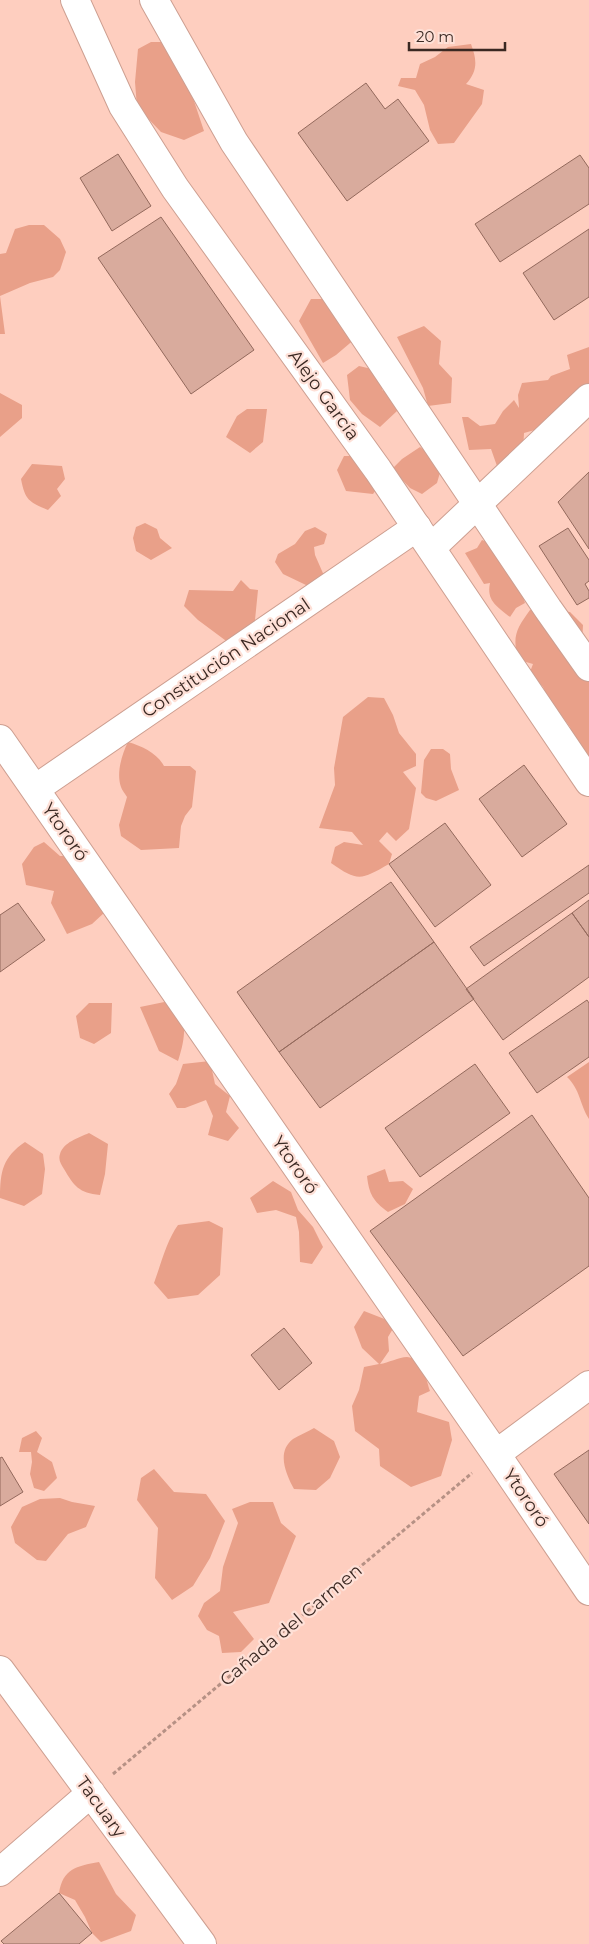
<svg xmlns="http://www.w3.org/2000/svg" width="589" height="1944" font-family="Montserrat,sans-serif">
<style>
.green{fill:#e9a089}
.building{fill:#d9ab9d;stroke:#93695c}
.lines{fill:none;stroke-linecap:round;stroke-linejoin:round}
.minor-casing{stroke:#cd9f91;stroke-width:30}
.tertiary-casing{stroke:#cd9f91;stroke-width:30}
.path{stroke:#b69185;stroke-width:3;stroke-dasharray:4 2.5;stroke-linecap:butt}
.minor{stroke:#fff;stroke-width:28}
.tertiary{stroke:#fff;stroke-width:28}
.labels{text-anchor:middle;dominant-baseline:central;stroke-width:4.5;stroke-linejoin:round;paint-order:stroke}
.street-label{font-size:18px;fill:#3a2822;stroke:#fee0d7}
</style>
<rect width="100%" height="100%" fill="#fecebf"/>
<path class="green" d="M151,42h40l15,51 -13,5 11,33 -20,9 -23,-8 -24,-25 -2,-25 3,-33z
M471,44c6,16 7,27 -5,40l18,6 -2,14 -28,39 -16,1 -8,-14 -6,-25 -9,-15 -17,-4 3,-8h15l4,-14 15,-7 13,-10z
M29,225h15l16,14 6,13 -6,18 -7,7 -23,6 -30,13 5,38h-5v-80l6,-1 9,-24z
M311,299h28l17,39 -20,17 -13,8 -24,-42z
M424,326l17,15 -2,23 13,14 -1,25 -23,3 -5,-18 -26,-51z
M589,347v51l-47,30 -18,5 -1,20 -26,13 -6,-17 -22,1 -7,-33h6l12,9 15,-2 8,-13 11,-11 5,8 -1,-13 4,-12 26,-3 3,-4 19,-7 -3,-14z
M359,366l30,7 -7,17 13,6 2,15 -17,16 -18,-13 -12,-14 -3,-25z
M0,393l22,12v13l-22,19v17z
M247,409h20l-4,33 -13,11 -24,-16 11,-21z
M420,447l9,7 12,15 -4,14 -15,11 -12,-6 -18,-19 10,-10z
M344,456h15l19,31 -5,7 -27,-3 -9,-21z
M32,464l30,2 3,13 -8,10 4,7 -13,14c-19,-8 -23,-10 -27,-31z
M145,523l12,6 3,9 12,10 -21,12 -15,-9 -3,-13 3,-11z
M315,527l12,7 -3,10 -10,3 1,8 14,32 -23,-2 -23,-11 -8,-12 3,-8 17,-10 10,-13z
M482,540l10,4 29,47 4,12 -9,5 -6,9c-12,-10 -24,-16 -20,-34l-6,1 -19,-31 12,-5z
M241,580l9,9 8,1 -5,50 -16,9 -39,-29 -14,-14 5,-16 44,1z
M548,609l22,3 13,13 -1,18 7,6v115l-13,-16 -6,-21 -23,-31 -4,-9 -13,-15 3,-8 -14,-4c-8,-23 -2,-32 11,-50z
M368,697l16,1 9,17 6,18 17,21v12l-13,6 13,16 -7,41 -13,12 -9,-9 -8,9 13,13 -3,10c-28,16 -31,18 -58,-1l4,-16 9,-5 19,3 -11,-13 -33,-4 16,-43 -1,-17 9,-51z
M128,742c14,4 29,11 36,24h26l6,5 -4,36 -7,9 -4,10 -2,22 -38,2 -20,-14 -2,-11 8,-28c-2,-3 -5,-7 -6,-10 -5,-14 1,-33 7,-45z
M431,749h12l7,5 1,15 8,21 -23,11 -10,-3 -5,-5 3,-33z
M44,842l16,14h13l32,56 -13,12 -25,10 -16,-31 3,-12 -28,-6 -4,-21 12,-17z
M179,999c7,24 7,38 -1,62l-19,-10 -19,-44z
M89,1003h23l-1,30 -17,11 -14,-6 -4,-22z
M210,1061l5,23 15,12 -4,16 13,16 -11,13 -20,-6 5,-19 -7,-16 -21,8h-8l-8,-14 7,-10 7,-20z
M589,1062v57c-9,-14 -9,-30 -22,-42z
M89,1133l19,11 -3,30 -5,21c-21,-2 -26,-9 -36,-26 -3,-5 -6,-9 -4,-15 4,-12 18,-16 29,-21z
M25,1142l18,12 2,15 -3,25 -18,12 -24,-8c0,-27 3,-41 25,-56z
M385,1169l4,13 14,-1 10,8 -8,15 -17,8c-15,-11 -19,-18 -21,-36z
M273,1181l18,11 7,18 15,17 10,20 -11,17 -12,-2 -1,-30 -3,-15 -20,-7 -19,3 -7,-15z
M209,1221l14,7 -3,47 -22,20 -30,4 -14,-16c7,-19 13,-43 24,-58z
M364,1311l23,9 7,7 -6,10 1,14 -9,13c8,-1 19,-7 27,-7 16,1 19,22 23,34l-11,5 -2,16 32,10 3,18 -11,36 -30,11 -31,-21 -1,-17 -24,-18 -3,-25 7,-16 5,-23 15,-3 -17,-16 -8,-21z
M314,1428l20,13 6,16 -10,21 -14,12 -22,-1c-8,-15 -18,-37 -1,-50 6,-4 15,-7 21,-11z
M36,1431l6,7 -5,14 15,10 5,16 -13,13 -10,-3 -4,-14 2,-12 -1,-10h-12l3,-14z
M154,1469l20,23 32,2 19,27 -15,37 -17,28 -21,14 -17,-22 3,-50 -21,-28 4,-22z
M60,1498l12,4 23,4 -9,21 -18,7 -22,27 -9,-1 -22,-17 -4,-16 11,-20 18,-8z
M250,1502h23l8,21 15,13 -27,67 -36,9 21,27 -13,13 -19,1 -3,-17 -12,-6 -9,-14 6,-13 16,-12 3,-24 15,-44 -6,-14z
M99,1862l17,32 20,21 -5,16 -30,11 -9,-9 -7,-16 -10,-17 -16,-7c4,-24 17,-27 40,-31z"/>
<path class="building" d="M366,83l19,26 13,-10 31,42 -82,60 -49,-68z
M118,154l33,52 -39,25 -32,-53z
M580,155l9,13v36l-89,58 -25,-38z
M161,217l93,133 -63,44 -93,-136z
M589,229v68l-35,23 -31,-47z
M589,472v77l-31,-47z
M568,528l21,32v21l-4,3 4,7v7l-12,7 -38,-59z
M524,765l43,59 -45,33 -43,-58z
M445,823l46,62 -56,42 -46,-63z
M589,865v28l-105,73 -14,-19z
M391,882l43,60 -155,110 -42,-60z
M589,900v37l-17,-24z
M18,903l27,37 -45,32v-57z
M572,913l17,24v40l-86,63 -37,-51z
M434,942l40,57 -154,109 -41,-56z
M587,1000l2,3v54l-52,36 -28,-40z
M475,1064l35,49 -90,64 -35,-49z
M532,1115l57,83v68l-126,90 -93,-125z
M284,1328l28,35 -33,27 -28,-35z
M589,1450v74l-35,-50z
M2,1457l21,35 -23,14v-48z
M59,1893l33,40 -13,11h-75l-3,-3z"/>
<g class="lines">
<g class="minor-casing">
<path id="minor" d="M432,547l157,-149
M0,739l496,715 93,137
M35,789l382,-262
M496,1454l93,-69
M0,1670l202,274
M0,1872l91,-79"/>
</g>
<g class="tertiary-casing">
<path id="tertiary" d="M75,0l48,106 52,82 203,282 211,312
M154,0l80,142 314,467 41,58"/>
</g>
<path class="path" d="M113,1774l359,-301"/>
<use href="#minor" class="minor"/>
<use href="#tertiary" class="tertiary"/>
</g>
<g class="labels">
<g class="street-label">
<text transform="translate(324 395) rotate(54)">Alejo García</text>
<text transform="translate(226 658) rotate(-34)">Constitución Nacional</text>
<text transform="translate(65 832) rotate(55)">Ytororó</text>
<text transform="translate(295 1165) rotate(55)">Ytororó</text>
<text transform="translate(526 1498) rotate(56)">Ytororó</text>
<text transform="translate(291 1625) rotate(-40)">Cañada del Carmen</text>
<text transform="translate(101 1807) rotate(54)">Tacuary</text>
</g>
</g>
<path d="M409 42v8h96v-8" fill="none" stroke="#3a2822" stroke-width="2.5"/>
<text x="416" y="42" font-size="15" fill="#3a2822" stroke="#fee0d7" stroke-width="4" paint-order="stroke">20 m</text>
</svg>
